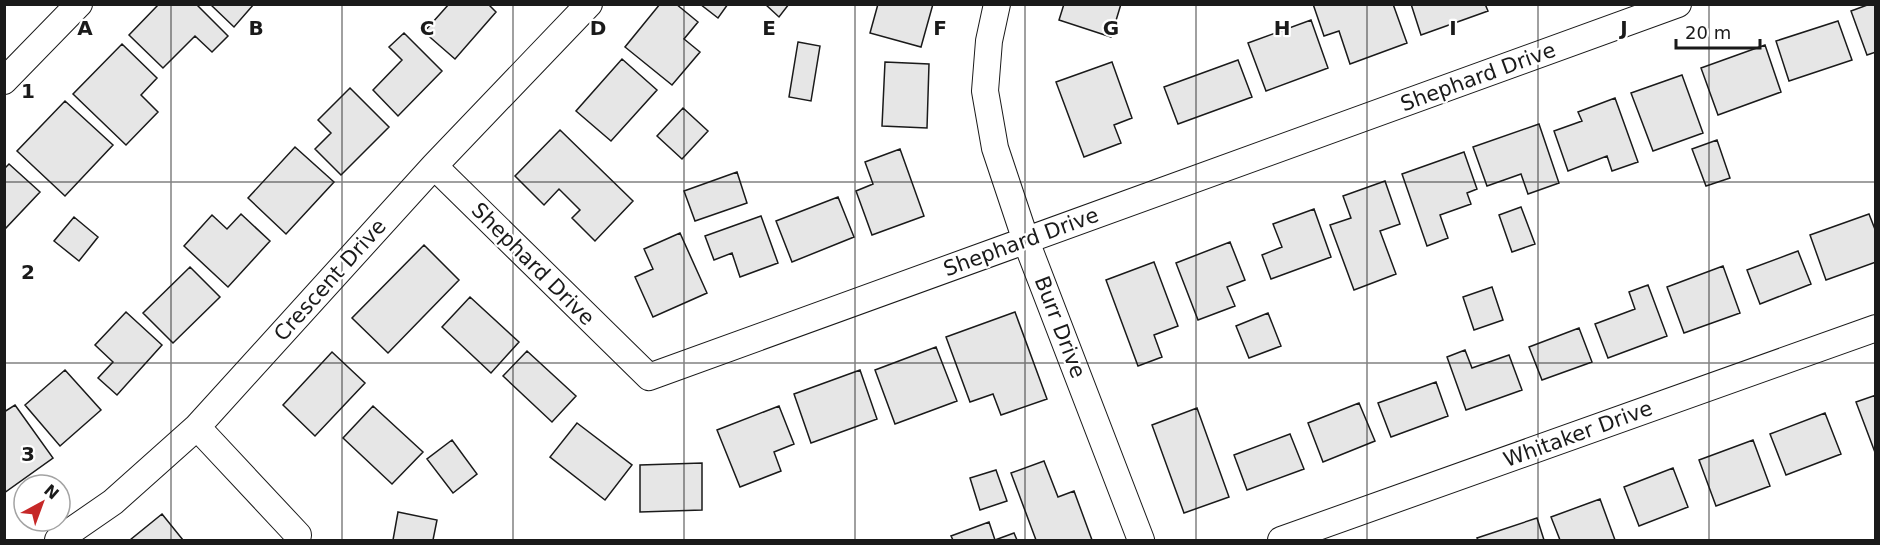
<svg xmlns="http://www.w3.org/2000/svg" width="1880" height="545" font-family="'DejaVu Sans',sans-serif">
<style>
.building{fill:#e6e6e6;stroke:#1a1a1a;stroke-width:1.5}
.lines{fill:none;stroke-linecap:round;stroke-linejoin:round}
.street-casing{stroke:#1a1a1a;stroke-width:28}
.street{stroke:#fff;stroke-width:26}
.grid{fill:none;stroke:#1a1a1a;stroke-width:1.5;stroke-opacity:0.55}
.labels{text-anchor:middle;dominant-baseline:central;stroke-width:4.5;stroke-linejoin:round;paint-order:stroke}
.street-label{font-size:21px;fill:#1a1a1a;stroke:#fff}
.grid-label{font-size:20px;text-anchor:middle;font-weight:bold;fill:#1a1a1a;stroke:#fff;stroke-width:4.5;stroke-linejoin:round;paint-order:stroke}
</style>
<rect width="100%" height="100%" fill="#fff"/>
<path class="building" d="M159,4h37l32,32 -16,16 -17,-16 -32,32 -34,-33z
M210,4h44l-20,23z
M449,4h39l8,8 -41,47 -31,-27z
M660,4h16l22,18 -14,17 16,13 -28,33 -47,-38z
M700,4h28l-10,14z
M765,4h24l-10,13z
M878,4h55l-12,43 -51,-14z
M1064,4h57l-10,33 -52,-17z
M1313,4h80l14,39 -57,21 -11,-33 -15,5z
M1411,4h74l3,7 -67,24z
M1870,4h6v48l-9,3 -16,-44z
M1311,20l17,48 -62,23 -18,-48z
M1838,21l14,39 -63,21 -13,-40z
M404,33l38,38 -44,45 -25,-26 29,-30 -13,-13z
M798,42l22,4 -9,55 -22,-4z
M122,44l35,34 -16,17 17,17 -32,33 -53,-51z
M1765,45l16,47 -63,23 -17,-47z
M622,59l35,31 -46,51 -35,-30z
M1238,60l14,37 -74,27 -14,-37z
M885,62l44,2 -2,64 -45,-2z
M1112,62l20,56 -18,7 7,18 -37,14 -28,-75z
M1682,75l21,58 -50,18 -22,-58z
M350,88l39,39 -48,48 -26,-26 16,-16 -13,-13z
M1615,98l23,64 -26,9 -5,-15 -39,15 -14,-40 28,-10 -4,-9z
M65,101l48,44 -48,51 -48,-45z
M683,108l25,23 -26,28 -25,-23z
M1539,124l20,59 -31,11 -7,-20 -34,12 -14,-39z
M560,130l73,71 -38,40 -23,-23 8,-8 -21,-21 -15,16 -29,-29z
M1717,140l13,38 -24,8 -14,-37z
M295,147l39,35 -48,52 -38,-36z
M900,149l24,67 -52,19 -16,-44 17,-7 -8,-22z
M1464,152l13,37 -10,4 4,11 -31,11 8,23 -21,8 -25,-72z
M9,164l31,28 -36,38v-61z
M737,172l10,31 -52,18 -11,-30z
M1385,181l15,43 -20,7 16,43 -42,16 -24,-65 21,-7 -8,-22z
M838,197l16,40 -62,25 -16,-41z
M1521,207l14,37 -23,8 -13,-37z
M1314,209l17,48 -60,22 -9,-24 20,-8 -9,-23z
M241,214l29,27 -42,46 -44,-41 28,-31 15,14z
M1869,214l7,18v30l-50,18 -16,-45z
M761,216l17,47 -38,14 -8,-24 -18,7 -9,-24z
M74,217l24,20 -19,24 -25,-20z
M680,233l27,60 -54,24 -18,-40 18,-8 -9,-20z
M1230,242l15,38 -18,7 8,19 -37,14 -22,-57z
M424,245l35,35 -71,73 -36,-35z
M1798,251l13,33 -51,20 -13,-34z
M1154,262l24,64 -24,9 8,22 -24,9 -32,-86z
M1723,266l17,47 -56,20 -17,-46z
M190,267l30,30 -47,46 -30,-30z
M1648,285l19,51 -59,22 -13,-34 40,-15 -6,-17z
M1492,287l11,33 -29,10 -11,-33z
M470,297l49,45 -28,31 -49,-46z
M126,312l36,33 -45,50 -19,-17 15,-16 -18,-17z
M1015,312l32,87 -46,16 -8,-21 -23,8 -24,-65z
M1268,313l13,33 -32,12 -13,-32z
M1579,328l13,34 -50,18 -13,-33z
M936,347l21,54 -62,23 -20,-54z
M1465,350l7,18 37,-13 13,35 -56,20 -19,-53z
M527,351l49,45 -24,26 -49,-46z
M332,352l33,31 -50,53 -32,-31z
M65,370l36,40 -41,36 -35,-41z
M860,370l17,49 -66,24 -17,-49z
M1436,382l12,34 -57,21 -13,-34z
M1876,395v60l-20,-53z
M1359,403l16,38 -52,21 -15,-39z
M15,405l38,53 -49,35v-81z
M373,406l50,46 -31,32 -49,-46z
M779,406l15,38 -20,8 7,19 -41,16 -23,-57z
M1197,408l32,89 -45,16 -32,-88z
M1825,413l16,41 -55,21 -16,-41z
M577,423l55,42 -27,35 -55,-43z
M1290,434l14,35 -57,21 -13,-35z
M452,440l25,34 -24,19 -26,-34z
M1753,440l17,46 -54,20 -17,-46z
M1044,461l14,36 16,-6 18,49h-56l-25,-67z
M702,463v47l-62,2v-47z
M1673,468l15,39 -49,19 -15,-39z
M996,470l11,31 -27,9 -10,-32z
M1600,499l15,41h-55l-9,-23z
M398,512l39,8 -4,20h-40z
M162,514l21,26h-53z
M1537,518l7,22h-66l-1,-2z
M989,522l6,18 19,-7 3,7h-64l-2,-4z"/>
<g class="lines">
<g class="street-casing">
<path id="street" d="M997,4l-8,37 -4,50 10,57 31,93 115,299
M4,81l75,-77
M434,166l215,211 1029,-373
M197,427l101,108
M58,540l55,-38 84,-75 237,-261 155,-162
M1281,540l595,-212"/>
</g>
<use href="#street" class="street"/>
</g>
<path class="grid" d="M171,4v536M342,4v536M513,4v536M684,4v536M855,4v536M1025,4v536M1196,4v536M1367,4v536M1538,4v536M1709,4v536M4,182h1872M4,363h1872"/>
<g class="labels">
<g class="street-label">
<text transform="translate(1478 77) rotate(-20)">Shephard Drive</text>
<text transform="translate(1021 242) rotate(-20)">Shephard Drive</text>
<text transform="translate(533 264) rotate(45)">Shephard Drive</text>
<text transform="translate(330 280) rotate(-48)">Crescent Drive</text>
<text transform="translate(1060 327) rotate(69)">Burr Drive</text>
<text transform="translate(1578 434) rotate(-20)">Whitaker Drive</text>
</g>
</g>
<g class="grid-label">
<text x="85" y="35">A</text>
<text x="256" y="35">B</text>
<text x="427" y="35">C</text>
<text x="598" y="35">D</text>
<text x="769" y="35">E</text>
<text x="940" y="35">F</text>
<text x="1111" y="35">G</text>
<text x="1282" y="35">H</text>
<text x="1453" y="35">I</text>
<text x="1624" y="35">J</text>
<text x="28" y="98">1</text>
<text x="28" y="279">2</text>
<text x="28" y="461">3</text>
</g>
<rect width="1880" height="545" fill="none" stroke="#1a1a1a" stroke-width="12"/>
<g transform="translate(42 503) rotate(41)"><circle r="28" fill="#ffffff" stroke="#a3a3a3" stroke-width="1.5"/>
<path d="M0-4.5L10 22L0 15L-10 22Z" fill="#c62828"/>
<text y="-9" font-size="16" font-weight="bold" text-anchor="middle" fill="#1a1a1a">N</text>
</g>
<path d="M1676 39v9h84v-9" fill="none" stroke="#1a1a1a" stroke-width="3"/>
<text x="1685" y="39" font-size="18" fill="#1a1a1a" stroke="#ffffff" stroke-width="4.5" paint-order="stroke">20 m</text>
</svg>
